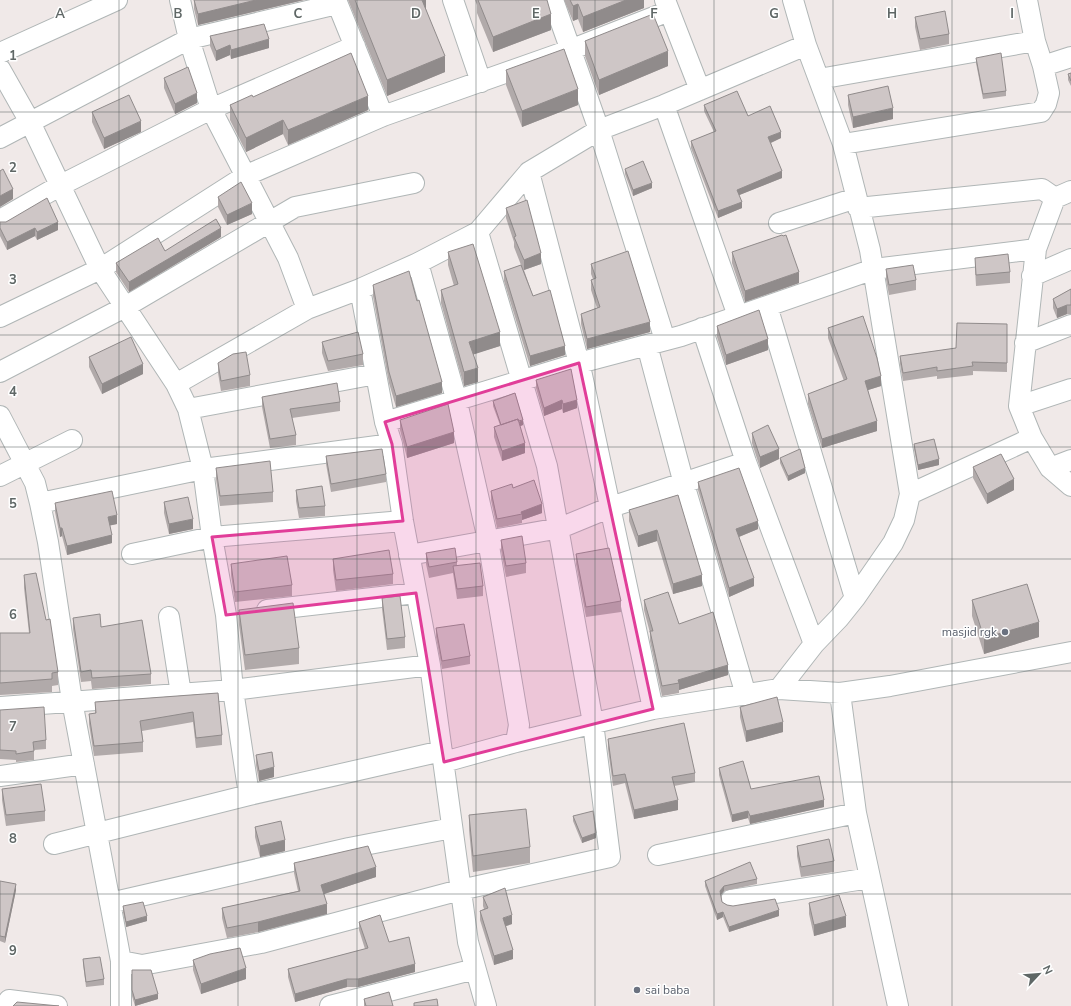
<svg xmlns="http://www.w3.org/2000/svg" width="1071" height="1006" font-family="'Nunito Sans',sans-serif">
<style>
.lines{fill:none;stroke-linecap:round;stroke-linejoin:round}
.minor-casing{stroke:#b0b6b6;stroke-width:22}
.minor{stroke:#fff;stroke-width:20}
.wall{fill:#b1aaaa}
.shaded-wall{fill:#908b8b}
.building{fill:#cec6c6;stroke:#908b8b}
.marked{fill:#e13d99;fill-opacity:0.2;stroke:#e13d99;stroke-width:3;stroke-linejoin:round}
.grid{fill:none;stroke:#5f6766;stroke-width:1;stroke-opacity:0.55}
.worship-dot{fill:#6b7280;stroke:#fff;stroke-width:1.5}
.labels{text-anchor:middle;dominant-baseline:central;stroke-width:3;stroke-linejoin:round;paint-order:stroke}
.worship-label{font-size:12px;fill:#5b616d;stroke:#fff;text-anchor:end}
.grid-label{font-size:13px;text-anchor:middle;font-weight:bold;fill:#5f6766;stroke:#fff;stroke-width:3;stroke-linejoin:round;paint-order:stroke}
</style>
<rect width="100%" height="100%" fill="#f0e9e8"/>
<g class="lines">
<g class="minor-casing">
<path id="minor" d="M180,0l9,39 22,70 77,149 19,51
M336,0l47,116
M453,0l28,82
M553,0l46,130 66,210
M665,0l35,90
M793,0l13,45 37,99 27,106 40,244
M0,53l117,-53
M1043,66l28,-9
M0,69l30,53 70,147 76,115 12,25 15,60 9,68 14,78 7,75 16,105
M819,79l216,-38
M664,105l74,211
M0,138l189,-99 148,-35
M843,144l198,-32 5,-8 3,-11 -6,-27 -8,-25 -8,-41
M529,172l53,203 71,334
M1071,191l-16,7 -19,51 -17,157 13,32 18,30 21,18
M858,208l184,-19 13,9
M0,220l61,-35 150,-76 144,-63
M779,223l77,-25
M418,263l39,139 31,138 31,185 -3,17
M1032,276l39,-17
M360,289l25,133 7,22 11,77 27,144 38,277 18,64
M767,306l88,292
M0,317l100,-48 147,-94 136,-59 187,-66 99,-39
M702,328l44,134 68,182
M1025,343l46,-18
M647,345l37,139 62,211
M0,372l125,-65 170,-100 119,-24
M176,384l131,-75 53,-20 58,-26 60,-31 51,-60 70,-42 65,-25 142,-60
M1019,406l52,-17
M188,409l188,-35
M0,416l35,67 5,20 8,39 24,159 49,260v45
M385,422l194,-59 102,-27 193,-67 162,-20
M1050,468l21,-8
M0,476l72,-36
M40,503l163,-34 189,-25
M132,554l80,-17 191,-16
M409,555l151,-27 51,-21 135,-45
M267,610l149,-17
M169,617l12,77
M779,689l35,-45 25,-26 16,-20 38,-55 11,-23 6,-26 122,-56
M840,693l16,120 42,193
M0,707l233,-17 197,-25
M444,762l72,-20 137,-33 126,-20 61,4 50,-7 181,-34
M0,776l84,-12
M54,844l195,-49 193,-44
M658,855l198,-42
M731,900l139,-22
M110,903l239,-55 103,-20
M121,961l21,4 119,-22 199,-53 150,-33 -17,-134 -46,-257 -69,-234
M8,1006l1,-6 48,6
M330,1006l145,-37"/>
</g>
<use href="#minor" class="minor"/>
</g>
<path class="wall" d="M194,0h110l-106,25 -4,-16z
M348,0h78v9l19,63 -58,24z
M475,0h72l4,30 -58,22 -16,-39v-8z
M564,0h80v8l-61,24 -5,-13 -5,2z
M915,17l34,17v10l-29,6 -5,-23z
M210,36l59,12 -38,11 -1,-4 -14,6 -6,-15z
M585,41l83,25 -69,29 -14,-39z
M976,58l30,33v5l-23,3 -7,-36z
M506,70l72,35 -56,22 -16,-42z
M1071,73v13l-3,-6v-6z
M164,78l33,25 -22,11 -11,-26z
M848,95l45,24 -40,9 -5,-23z
M253,97l115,13 -80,35 -5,-11 -37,18 -16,-32v-15z
M704,105l44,11 33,22 -10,5 11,35 -43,17 3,13 -24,10 -27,-70v-7l23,-9 -10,-21z
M92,112l49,20 -37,17 -12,-27z
M625,169l27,19 -19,8 -8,-22z
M218,197l34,17 -25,11 -9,-18z
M506,208l35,56 -17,6 9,26 32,59 -35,11 -26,-85v-10l17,-6 -7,-18v-5l-8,-24z
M0,222l58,8 -21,10 -2,-4 -28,14 -7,-14z
M221,237l-92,55 -13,-20v-9z
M448,252l52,94 -27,8 5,28 -14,4 -23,-83v-13l13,-4 -6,-21z
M732,252l67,31 -54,19 -13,-39z
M975,258l35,14v11l-34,3 -1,-18z
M591,264l59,68 -63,17 -6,-25v-10l16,-6 -6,-18v-10l2,-1 -2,-5z
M886,269l30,11v10l-27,5 -3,-16z
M373,285l44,16 25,92 -46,14 -7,-24 -16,-87z
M1071,289v25h-4l-10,4 -4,-10v-9z
M1007,324v48l-34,-1v4l-36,4v-3l-34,5 -3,-17v-8l56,-8z
M717,326l51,24 -42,15 -9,-28z
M828,328l53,58 -13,4 9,41 -55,17 -14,-44v-10l36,-13 -16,-43z
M322,342l41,12v11l-35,6 -6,-18z
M89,357l54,17 -41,20 -13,-27z
M218,363l32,12v11l-29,5 -3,-18z
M536,380l41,28 -14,5 -1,-4 -18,7 -8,-28z
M262,397l78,5v9l-48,7 4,17v10l-26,3 -8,-41z
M493,401l30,24 -3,1 5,27 -23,8 -8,-24v-10l6,-2 -7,-19z
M400,420l54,23 -47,15 -7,-28z
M752,433l27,26 -19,9 -8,-25z
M914,444l25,21 -21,5 -4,-21z
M326,456l60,18v8l-55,10 -5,-28z
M780,458l25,15 -17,8 -8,-18z
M973,467l41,23 -27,14 -14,-26z
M216,468l57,24v10l-53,4 -4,-27z
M698,482l60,47 -19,8 15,49 -25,11 -31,-107z
M513,488l29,25 -20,7v3l-25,5 -6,-28v-9z
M296,490l29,16v10l-26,2 -3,-17z
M678,495l24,91 -29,8 -16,-53 -19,6 -9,-26v-11z
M164,502l29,27 -24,5 -5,-21z
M55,503l62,21 -7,1 2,18 -45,12 -5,-19 -2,1 -5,-25z
M501,540l25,23v10l-20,4 -5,-27z
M426,553l31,9v4l26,20v10l-26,3 -4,-26 -24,5 -3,-14z
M576,554l45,47v11l-35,5 -10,-53z
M333,559l60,15v10l-57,7 -3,-21z
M231,564l61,21v11l-57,6 -4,-27z
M24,575l34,97v13l-6,1v6l-52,3v-62h29l-5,-45z
M382,598l23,39v11l-18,2 -5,-41z
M644,600l35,24 49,51 -49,15v3l-17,3 -12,-55v-8l-6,-23z
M972,600l67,37 -55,17 -12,-38z
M239,610l60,38v16l-54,6 -6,-45z
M73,618l28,9 50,47v10l-59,5 -1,-8 -10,1 -8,-53z
M436,628l34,28v8l-28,5 -6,-32z
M218,693l4,42v10l-26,3 -3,-26 -51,9 1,11v10l-49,4 -5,-32v-10l6,-1v-11z
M740,707l43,25 -37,10 -6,-25z
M0,710l46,30v9l-12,1v10l-18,2v-2l-16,-1z
M608,739l87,34v9l-21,4 4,24 -44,9 -9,-36 -12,3 -5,-37z
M256,755l18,22 -15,4 -3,-16z
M719,768l32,21 73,18 -74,17 -2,-6 -16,4 -13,-47z
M2,789l43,22v10l-39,5 -4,-26z
M469,815l61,32v16l-57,9 -4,-42z
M573,816l23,22 -14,5 -9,-22z
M255,827l30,24 -25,6 -5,-20z
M797,846l37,15v11l-33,5 -4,-21z
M294,863l82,14 -52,17 3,20 -69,18 -31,6 -5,-20v-10l76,-17 -4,-18z
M757,879v5l-33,7 -3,4 1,7 5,3 52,11 -50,16 -6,-15 -6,3 -12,-34v-5z
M0,881l16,9 -11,53 -5,-2z
M483,897l29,27 -6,2 7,33 -19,6 -14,-45v-9l4,-2 -1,-3z
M809,903l37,24 -32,9 -5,-22z
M123,906l24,15 -21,6 -3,-15z
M359,922l30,20 26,30 -57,15h-11l-52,15 -7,-25v-8l77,-20 -6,-19z
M83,959l21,20v6l-18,2 -3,-23z
M193,960l53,19 -45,15 -8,-24z
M132,970l26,29 -23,7 -3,-10z
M364,999l29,7h-29z"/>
<path class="shaded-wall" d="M256,0h48l-106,25v-11z
M422,0h4v14z
M626,0h18v8l-61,24v-15z
M578,4v15l-5,2v-15z
M551,14v16l-58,22v-15z
M269,39v9l-38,11v-9z
M230,45v10l-14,6v-10z
M668,51v15l-69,29v-15z
M445,56v16l-58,24v-16z
M578,89v16l-56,22v-16z
M197,93v10l-22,11v-10z
M368,96v14l-80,35v-15z
M893,108v11l-40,9v-11z
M283,120v14l-37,18v-14z
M141,121v11l-37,17v-11z
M781,132v6l-13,6v-7z
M782,171v7l-45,18v-6z
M652,183v5l-19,8v-6z
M13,189v10l-13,8v-11z
M742,202v6l-24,10v-7z
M252,203v11l-25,11v-10z
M58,222v8l-21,10v-8z
M35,228v8l-28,14v-8z
M221,228v9l-92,55v-10z
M541,253v11l-17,6v-10z
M799,272v11l-54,19v-11z
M1067,305v9l-10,4v-9z
M650,322v10l-63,17v-10z
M500,332v14l-31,10v-14z
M768,339v11l-42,15v-10z
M565,346v9l-35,11v-10z
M143,364v10l-41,20v-10z
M478,368v14l-14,4v-14z
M881,376v10l-16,5v-10z
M442,382v11l-46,14v-11z
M562,400v9l-18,7v-8z
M577,400v8l-14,5v-9z
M523,420v5l-20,8v-5z
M877,421v10l-55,17v-9z
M454,432v11l-47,15v-11z
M525,443v10l-23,8v-10z
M779,449v10l-19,9v-11z
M939,459v6l-21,5v-5z
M805,468v5l-17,8v-5z
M1014,479v11l-27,14v-10z
M542,504v9l-20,7v-6l-1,-2z
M117,515v9l-9,2v-9z
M193,519v10l-24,5v-10z
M758,521v8l-22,9v-9z
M60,528h2v8l-2,1z
M657,530v11l-19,6v-11z
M112,535v8l-45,12v-9z
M702,575v11l-29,8v-10z
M754,578v8l-25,11v-9z
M1039,622v15l-55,17v-16z
M728,665v10l-49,15v-7l-1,-3z
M783,722v10l-37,10v-11z
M274,767v10l-15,4v-10z
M678,800v10l-44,9v-9z
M824,800v7l-74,17v-8z
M748,811v7l-16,4v-7z
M596,833v5l-14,5v-5z
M285,840v11l-25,6v-11z
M376,867v10l-55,18v-10z
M16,884v6l-11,53v-6z
M724,886v5l-4,5v-5z
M327,904v10l-69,18v-10z
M779,910v6l-50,16v-5z
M723,912v5l-6,3v-6z
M512,915v9l-9,3v-9z
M147,916v5l-21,6v-5z
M846,916v11l-32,9v-11z
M513,950v9l-19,6v-9z
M415,964v8l-57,15v-8z
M246,968v11l-45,15v-10z
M347,979v8l-52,15v-8z
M158,994v5l-23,7v-6z"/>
<path class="building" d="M194,0h62l-58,14z
M355,0h67l23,56 -58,24z
M478,0h69l4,14 -58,23z
M570,0h56l-43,17 -5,-13 -5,2z
M945,11l4,23 -29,5 -5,-22z
M653,14l15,37 -69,29 -14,-39z
M264,24l5,15 -38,11 -1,-5 -14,6 -6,-15z
M564,49l14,40 -56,22 -16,-41z
M351,53l17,43 -80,34 -5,-10 -37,18 -16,-33 22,-10 1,2z
M1001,53l5,38 -23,3 -7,-36z
M188,67l9,26 -22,11 -11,-26z
M1071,73v8l-3,-7z
M888,86l5,22 -40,9 -5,-22z
M737,91l11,25 22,-10 11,26 -13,5 14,34 -45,19 5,12 -24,9 -27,-70 25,-10 -12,-26z
M129,95l12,26 -37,17 -12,-26z
M643,161l9,22 -19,7 -8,-21z
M3,169l10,20 -13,7v-25z
M241,182l11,21 -25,12 -9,-18z
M47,198l11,24 -21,10 -2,-4 -28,14 -7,-14v-6h6z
M527,200l14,53 -17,7 -10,-23 2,-1 -10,-28z
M216,219l5,9 -92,54 -13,-19 42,-25 7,13z
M782,235l1,1 3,-1 13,37 -54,19 -13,-39z
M473,244l27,88 -31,10 9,26 -14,4 -23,-82 17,-6 -10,-32z
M628,251l22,71 -63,17 -6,-25 19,-7 -9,-27 5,-2 -5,-14z
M1008,254l2,18 -34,3 -1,-17z
M521,265l12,31 17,-6 15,56 -35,10 -26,-85z
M913,265l3,15 -27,5 -3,-16z
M409,271l8,30 2,-1 23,82 -46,14 -7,-24 -16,-87z
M1071,289v16h-4l-10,4 -4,-10z
M759,310l9,29 -42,16 -9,-29z
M863,316l14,42 4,18 -16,5 12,40 -55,18 -14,-45 39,-15 -19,-51z
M957,323l50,1v39l-35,-1 1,4 -36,5v-4l-34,6 -3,-17 56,-8z
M358,332l5,22 -35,7 -6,-19z
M131,337l12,27 -41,20 -13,-27z
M246,352l4,23 -29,6 -3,-18 15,-9z
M571,369l6,31 -14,4 -1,-4 -18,8 -8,-28z
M337,383l3,19 -50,7 6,26 -26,4 -8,-42z
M515,393l8,27 -5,1v-2l-17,6 -8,-24z
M448,404l6,28 -47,15 -7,-27z
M518,419l7,24 -23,8 -8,-24z
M768,425l11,24 -19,8 -8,-24z
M934,439l5,20 -21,6 -4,-21z
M382,449l4,25 -55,10 -5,-28z
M800,449l5,19 -17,8 -8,-18z
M1001,454l13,25 -27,15 -14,-27z
M270,461l3,31 -53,4 -4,-28z
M739,468l19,53 -22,8 18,49 -25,10 -31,-106z
M534,480l8,24 -21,8 1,2 -25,5 -6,-28 21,-7 1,4z
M322,486l3,20 -26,2 -3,-18z
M112,491l5,24 -9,2 4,18 -45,11 -5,-18h-2l-5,-25z
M678,495l24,80 -29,9 -16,-54 -19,6 -9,-26z
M188,497l5,22 -24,5 -5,-22z
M522,536l4,27 -20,3 -5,-26z
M455,548l2,14 -28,5 -3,-14z
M609,548l12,53 -35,6 -10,-53z
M389,550l4,24 -57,6 -3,-21z
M287,556l5,29 -57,7 -4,-28z
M480,563l3,23 -26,3 -4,-23z
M36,573l10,47 4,-1 8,53 -6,1v6l-52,4v-50h30l-6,-58z
M1027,584l12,38 -55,16 -12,-38z
M668,592l11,32 34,-12 15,53 -50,15 1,3 -17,3 -12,-55h3l-9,-31z
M400,596l5,41 -18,2 -5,-41z
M293,603l6,45 -54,7 -6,-45z
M100,614l1,13 41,-7 9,54 -59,4 -1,-8 -10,2 -8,-54z
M464,624l6,32 -28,5 -6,-33z
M218,693l4,42 -26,3 -3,-26 -53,9 3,21 -49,4 -5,-32 7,-1 -1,-11z
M777,697l6,25 -37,9 -6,-24z
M44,707l2,33 -13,2 1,9 -18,3v-3l-16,-1v-40z
M684,723l11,50 -23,4 6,23 -44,10 -9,-36 -12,2 -5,-37z
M272,752l2,15 -15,4 -3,-16z
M743,761l8,28 68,-13 5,24 -74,16 -2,-5 -16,4 -13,-47z
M41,784l4,27 -39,4 -4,-26z
M526,809l4,38 -57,9 -4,-41z
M593,811l3,22 -14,5 -9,-22z
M281,821l4,19 -25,6 -5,-19z
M829,839l5,22 -33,6 -4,-21z
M368,846l8,21 -55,18 6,19 -69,18 -31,6 -5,-20 78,-17 -6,-28z
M750,862l7,17 -33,7 -4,5 2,11 5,3 6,1 42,-7 4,11 -50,17 -6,-15 -6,2 -12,-33z
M0,881l16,3 -11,53 -5,-1z
M505,888l7,27 -9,3 10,32 -19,6 -14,-45 8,-3 -5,-11z
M839,895l7,21 -32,9 -5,-22z
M143,902l4,14 -21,6 -3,-16z
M380,915l9,27 20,-5 6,27 -57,15h-11l-52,15 -7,-25 80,-21 -9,-26z
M240,948l6,20 -45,16 -8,-24 17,-6z
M100,957l4,22 -18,3 -3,-23z
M132,970h19l7,24 -23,6 -3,-10z
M389,992l4,14h-27l-2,-7z
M437,999l1,7h-24v-3z
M17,1002l42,4h-46z"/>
<path class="marked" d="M579,363l74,346 -209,53 -28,-169 -190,22 -14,-78 191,-16 -11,-77 -7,-22z"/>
<path class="grid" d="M119,0v1006M238,0v1006M357,0v1006M476,0v1006M595,0v1006M714,0v1006M833,0v1006M952,0v1006M0,112h1071M0,224h1071M0,335h1071M0,447h1071M0,559h1071M0,671h1071M0,782h1071M0,894h1071"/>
<g class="worship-dot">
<circle cx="1005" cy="632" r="4"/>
<circle cx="637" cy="990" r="4"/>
</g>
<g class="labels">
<g class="worship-label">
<text x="997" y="632">masjid rgk</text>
<text x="645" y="990" text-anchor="start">sai baba</text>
</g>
</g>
<g class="grid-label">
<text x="60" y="18">A</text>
<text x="178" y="18">B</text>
<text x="298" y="18">C</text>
<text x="416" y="18">D</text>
<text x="536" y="18">E</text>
<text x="654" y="18">F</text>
<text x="774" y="18">G</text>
<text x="892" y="18">H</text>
<text x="1012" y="18">I</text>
<text x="13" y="60">1</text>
<text x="13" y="172">2</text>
<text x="13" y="284">3</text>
<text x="13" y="396">4</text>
<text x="13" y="508">5</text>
<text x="13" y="619">6</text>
<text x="13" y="731">7</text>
<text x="13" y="843">8</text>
<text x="13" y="955">9</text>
</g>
<g transform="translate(1039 974) rotate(64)" stroke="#ffffff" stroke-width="3" paint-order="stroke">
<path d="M0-3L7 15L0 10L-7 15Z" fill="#5f6766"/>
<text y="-6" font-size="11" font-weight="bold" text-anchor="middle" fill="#5f6766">N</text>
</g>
</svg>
